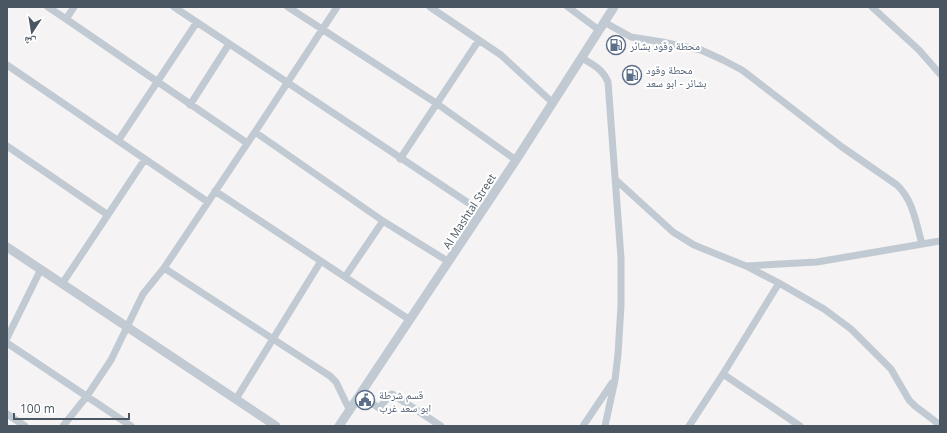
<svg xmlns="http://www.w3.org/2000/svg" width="947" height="433" font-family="'Open Sans','Noto Naskh Arabic',sans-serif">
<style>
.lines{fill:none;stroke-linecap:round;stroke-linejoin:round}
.minor{stroke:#c1cad2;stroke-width:7}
.tertiary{stroke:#c1cad2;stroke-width:9}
.labels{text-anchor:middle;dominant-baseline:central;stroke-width:4;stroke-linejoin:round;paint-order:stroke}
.service-label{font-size:11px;fill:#4e5e75;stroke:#fff;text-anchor:start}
.street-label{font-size:11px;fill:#4a5661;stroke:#fff}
</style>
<rect width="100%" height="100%" fill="#f5f3f3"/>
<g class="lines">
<path class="minor" d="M48,7l18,12 8,-12
M174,7l308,205
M288,7l148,96 80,57
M430,7l71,48 52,48
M568,7l31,23
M872,7l47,43 21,24
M66,19l181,124
M604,22l27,15 31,5 39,8 22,10 19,10 100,77 55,38c16,15 19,38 25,59
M582,58c11,7 21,11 26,24l13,176v48l-3,48 -3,26 -10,46
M7,65l201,137
M190,105l39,-61
M255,132l128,89 66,41
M118,141l79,-119
M7,146l101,69
M400,159l79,-119
M616,180l57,52 21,13 52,21 33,17 45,26 27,20 40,40 18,31 6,6 25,19
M215,191l195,129
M746,266l71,-4 123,-21
M164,268l166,108 6,6 14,29
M345,277l38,-56
M62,284l83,-125
M7,338l34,-69
M7,343l124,83
M723,374l56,-91
M360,395l19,13 11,-13 2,-1 49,32
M236,399l85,-138
M7,414l18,12
M63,426l24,-30 24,-36 32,-66 21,-26 91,-136 82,-125
M583,426l29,-43
M689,426l34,-52 77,52"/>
<path class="tertiary" d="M7,247l269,179
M339,426l177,-266 98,-153"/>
</g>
<defs>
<g id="fuel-ring" transform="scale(1)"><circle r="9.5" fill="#fff" stroke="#5c6f8a" stroke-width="1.5"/><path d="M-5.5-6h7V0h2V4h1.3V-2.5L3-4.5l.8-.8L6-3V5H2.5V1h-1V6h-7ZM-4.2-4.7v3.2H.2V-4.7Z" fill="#5c6f8a"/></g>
<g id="civic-ring" transform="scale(1)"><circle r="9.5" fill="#fff" stroke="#5c6f8a" stroke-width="1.5"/><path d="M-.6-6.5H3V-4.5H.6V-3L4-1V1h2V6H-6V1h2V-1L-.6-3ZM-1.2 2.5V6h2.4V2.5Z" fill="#5c6f8a"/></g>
</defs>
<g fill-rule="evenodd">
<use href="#fuel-ring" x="616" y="45"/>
<use href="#fuel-ring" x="632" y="75"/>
<use href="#civic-ring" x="365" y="400"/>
</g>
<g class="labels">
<g class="service-label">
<text x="630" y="45">محطة وقود بشائر</text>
<text x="646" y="69">محطة وقود<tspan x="646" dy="13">بشائر - ابو سعد</tspan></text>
<text x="379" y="394">قسم شرطة<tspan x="379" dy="13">ابو سعد غرب</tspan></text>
</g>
<g class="street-label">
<text transform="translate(469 211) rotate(-57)">Al Mashtal Street</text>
</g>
</g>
<rect width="947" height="433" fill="none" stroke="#4a5661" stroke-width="16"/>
<g transform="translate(32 32) rotate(192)" stroke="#ffffff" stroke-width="3" paint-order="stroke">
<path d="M0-3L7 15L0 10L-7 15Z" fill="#4a5661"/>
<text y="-6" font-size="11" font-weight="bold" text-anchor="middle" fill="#4a5661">ش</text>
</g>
<path d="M14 413v6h115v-6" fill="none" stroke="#4a5661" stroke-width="2"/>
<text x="20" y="413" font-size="12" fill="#4a5661" stroke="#ffffff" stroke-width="3" paint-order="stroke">100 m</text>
</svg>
